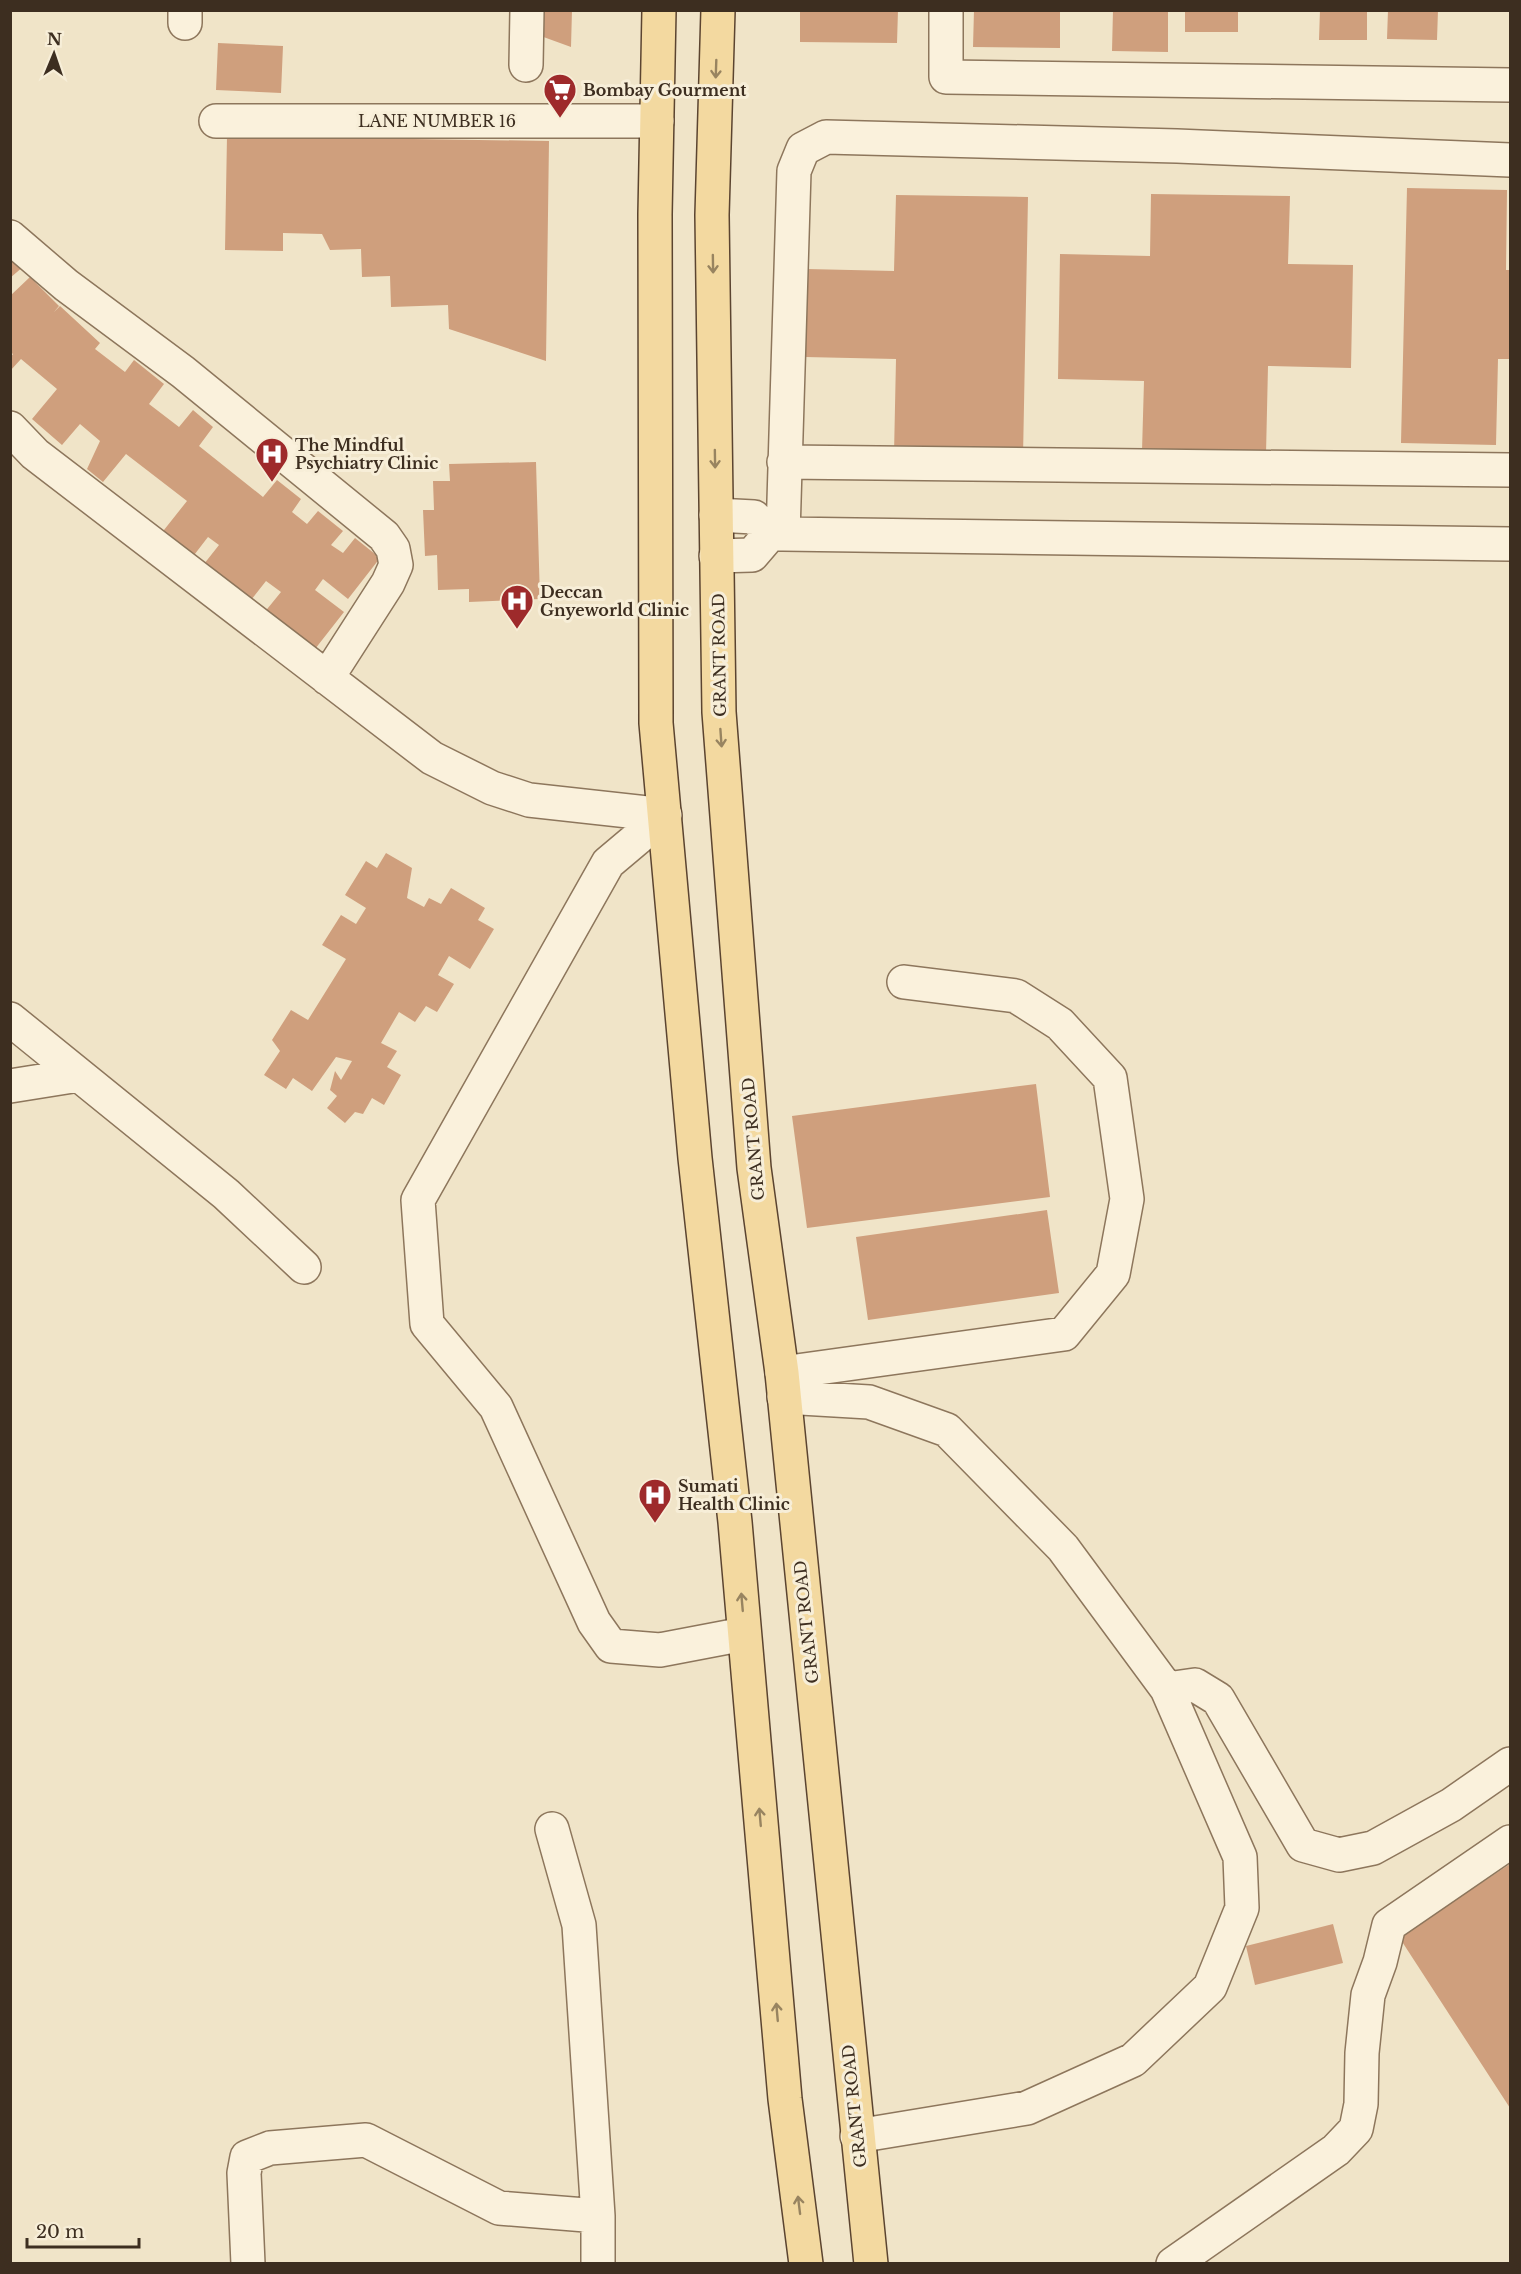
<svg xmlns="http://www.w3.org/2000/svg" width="1521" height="2274" font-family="'Libre Baskerville',serif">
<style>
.building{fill:#cf9f7d}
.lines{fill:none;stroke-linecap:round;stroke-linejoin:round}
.minor-casing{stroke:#8d765c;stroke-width:36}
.major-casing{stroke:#5b4430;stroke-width:36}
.minor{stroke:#faf1dc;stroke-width:33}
.major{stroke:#f3d9a0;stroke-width:33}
.oneway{stroke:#988460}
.labels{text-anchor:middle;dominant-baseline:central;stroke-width:6;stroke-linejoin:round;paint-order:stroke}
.poi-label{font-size:16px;font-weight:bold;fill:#3d2e20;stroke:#f7eed8;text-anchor:start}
.street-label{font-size:16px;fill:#3d2e20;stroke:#f7eed8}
</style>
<rect width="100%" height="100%" fill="#f0e4c8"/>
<path class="building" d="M539,10h33l-1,37 -33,-12z
M800,10h98l-1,33 -97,-1z
M974,10h86v38l-87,-1z
M1113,10h55v42l-56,-1z
M1185,10h53v22h-53z
M1320,10h47v30h-48z
M1388,10h50l-1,30 -50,-1z
M218,43l65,3 -2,47 -65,-3z
M227,136l322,5 -3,220 -97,-32 -1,-24 -57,2 -1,-31 -28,1 -1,-28 -31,1 -8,-16 -39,-1v18l-58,-1z
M1407,188l100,2 -1,80h4v89h-12l-2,86 -95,-2z
M1151,194l139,2 -2,68 65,1 -2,103 -83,-2 -2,88 -124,-3 2,-70 -86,-2 2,-125 90,2z
M896,195l132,2 -5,260 -129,-3 2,-95 -91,-2 2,-88 87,2z
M10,252l14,14 -14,12z
M30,277l29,29 -5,6 6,-6 40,37 -5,6 30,23 9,-12 30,24 -15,20 30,23 14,-17 20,17 -14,19 64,51 14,-17 24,19 -9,13 15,12 11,-13 25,20 -12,14 12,8 12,-15 25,20 -32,41 -25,-20 -8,11 29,22 -36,46 -49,-39 22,-27 -15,-11 -15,19 -47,-36 15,-19 -11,-8 -17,22 -31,-24 27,-34 -61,-47 -23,28 -16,-13 13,-28 -20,-17 -18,21 -30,-26 25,-30 -36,-30 -11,12v-13l3,-4 -3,-2v-56z
M536,462l4,137 -71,3v-13l-31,1 -1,-35 -12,1 -2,-46h11l-1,-29h17l-1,-17z
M386,853l26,15 -5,30 17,9 5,-9 12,6 10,-16 34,20 -7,12 16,9 -24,40 -21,-13 -11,19 16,9 -17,28 -11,-6 -11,16 -16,-10 -18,31 16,8 -10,16 14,8 -17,30 -12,-7 -9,16 -8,-2 -10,11 -18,-15 10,-12 -7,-6 5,-19 6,9 11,-19 -16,-4 -24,34 -19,-13 -7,11 -22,-14 16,-24 -8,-11 19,-30 17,10 38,-61 -24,-14 19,-30 15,9 10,-16 -21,-13 21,-34 11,7z
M1036,1084l14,113 -243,31 -15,-112z
M1047,1210l12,83 -191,27 -12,-83z
M1510,1864v244l-111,-171z
M1333,1924l10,39 -88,22 -9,-39z"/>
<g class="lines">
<g class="minor-casing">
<path id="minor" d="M946,10v67l564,8
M185,23v-13
M526,65l1,-55
M216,121h441
M10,237l56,48 117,87 201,164 9,13 3,16 -8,18 -61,95
M10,428l25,26 397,304 60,30 37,12 136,15
M784,462l726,8
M716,515l38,2 16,17h13l11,-363 9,-22 23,-12 351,9 333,14
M783,534l727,10
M716,556l36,-1 18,-21
M665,815l-57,48 -190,337 9,124 69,83 98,215 17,24 49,4 84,-16
M10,1019l216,175 78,73
M10,1086l69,-11
M782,1373l282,-39 49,-60 14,-75 -17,-121 -50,-54 -44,-28 -112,-14
M784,1397l85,5 78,28 116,118 104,141 73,168 2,51 -32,79 -77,73 -106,48 -170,28
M1167,1689l28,-4 23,14 85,146 36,10 34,-7 78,-43 59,-41
M552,1829l27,96 19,291
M248,2264l-4,-91 3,-16 23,-9 96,-8 133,68 99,8v48
M1173,2264l163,-114 20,-21 5,-25 1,-51 6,-58 12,-33 9,-37 121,-83"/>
</g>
<g class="major-casing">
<path id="major" d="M659,10l-4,204 1,509 39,435 40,364 50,577 21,165
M718,10l-6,205 7,497 35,456 28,205 89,891"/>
</g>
<use href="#minor" class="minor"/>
<use href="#major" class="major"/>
</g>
<defs><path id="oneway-shaft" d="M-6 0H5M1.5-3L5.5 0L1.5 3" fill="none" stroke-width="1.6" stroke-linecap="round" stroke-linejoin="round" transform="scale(1.5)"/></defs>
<g class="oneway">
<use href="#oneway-shaft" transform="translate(716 69) rotate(92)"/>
<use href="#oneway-shaft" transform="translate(713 264) rotate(89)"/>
<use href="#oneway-shaft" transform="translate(715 459) rotate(89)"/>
<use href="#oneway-shaft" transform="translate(721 738) rotate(86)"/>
<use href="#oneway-shaft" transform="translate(742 1602) rotate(-95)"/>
<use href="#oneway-shaft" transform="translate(760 1817) rotate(-95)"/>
<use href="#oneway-shaft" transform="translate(777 2012) rotate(-95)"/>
<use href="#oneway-shaft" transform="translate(799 2205) rotate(-97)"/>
</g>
<defs>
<g id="supermarket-pin" transform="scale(1.725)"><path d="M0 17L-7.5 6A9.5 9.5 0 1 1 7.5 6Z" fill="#9e2a2b" stroke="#f7eed8"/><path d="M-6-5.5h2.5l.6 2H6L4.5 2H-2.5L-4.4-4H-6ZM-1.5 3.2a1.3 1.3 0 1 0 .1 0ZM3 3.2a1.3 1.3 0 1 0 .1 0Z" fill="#fff"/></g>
<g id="hospital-pin" transform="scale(1.725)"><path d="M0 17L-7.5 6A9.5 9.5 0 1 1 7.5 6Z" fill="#9e2a2b" stroke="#f7eed8"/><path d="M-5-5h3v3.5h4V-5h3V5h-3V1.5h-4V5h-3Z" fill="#fff"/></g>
</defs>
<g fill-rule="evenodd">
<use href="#supermarket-pin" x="560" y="90"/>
<use href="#hospital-pin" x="272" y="454"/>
<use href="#hospital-pin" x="517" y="601"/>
<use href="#hospital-pin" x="655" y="1495"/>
</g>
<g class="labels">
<g class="poi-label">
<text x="583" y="90">Bombay Gourment</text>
<text x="295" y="445">The Mindful<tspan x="295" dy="18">Psychiatry Clinic</tspan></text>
<text x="540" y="592">Deccan<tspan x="540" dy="18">Gnyeworld Clinic</tspan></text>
<text x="678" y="1486">Sumati<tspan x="678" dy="18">Health Clinic</tspan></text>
</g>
<g class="street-label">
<text x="437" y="121">LANE NUMBER 16</text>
<text transform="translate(719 655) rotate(-91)">GRANT ROAD</text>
<text transform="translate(753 1139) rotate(-95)">GRANT ROAD</text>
<text transform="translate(806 1622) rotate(-96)">GRANT ROAD</text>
<text transform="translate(854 2106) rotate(-96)">GRANT ROAD</text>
</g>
</g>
<rect width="1521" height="2274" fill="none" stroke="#3d2e20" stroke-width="24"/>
<g transform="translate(54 54) rotate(2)" stroke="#f7eed8" stroke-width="4.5" paint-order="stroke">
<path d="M0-4.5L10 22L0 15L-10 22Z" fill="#3d2e20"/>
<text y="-9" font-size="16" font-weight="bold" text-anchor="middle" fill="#3d2e20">N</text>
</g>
<path d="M27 2238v9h112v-9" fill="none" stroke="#3d2e20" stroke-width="3"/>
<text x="36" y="2238" font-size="18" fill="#3d2e20" stroke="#f7eed8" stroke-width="4.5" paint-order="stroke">20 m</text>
</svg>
